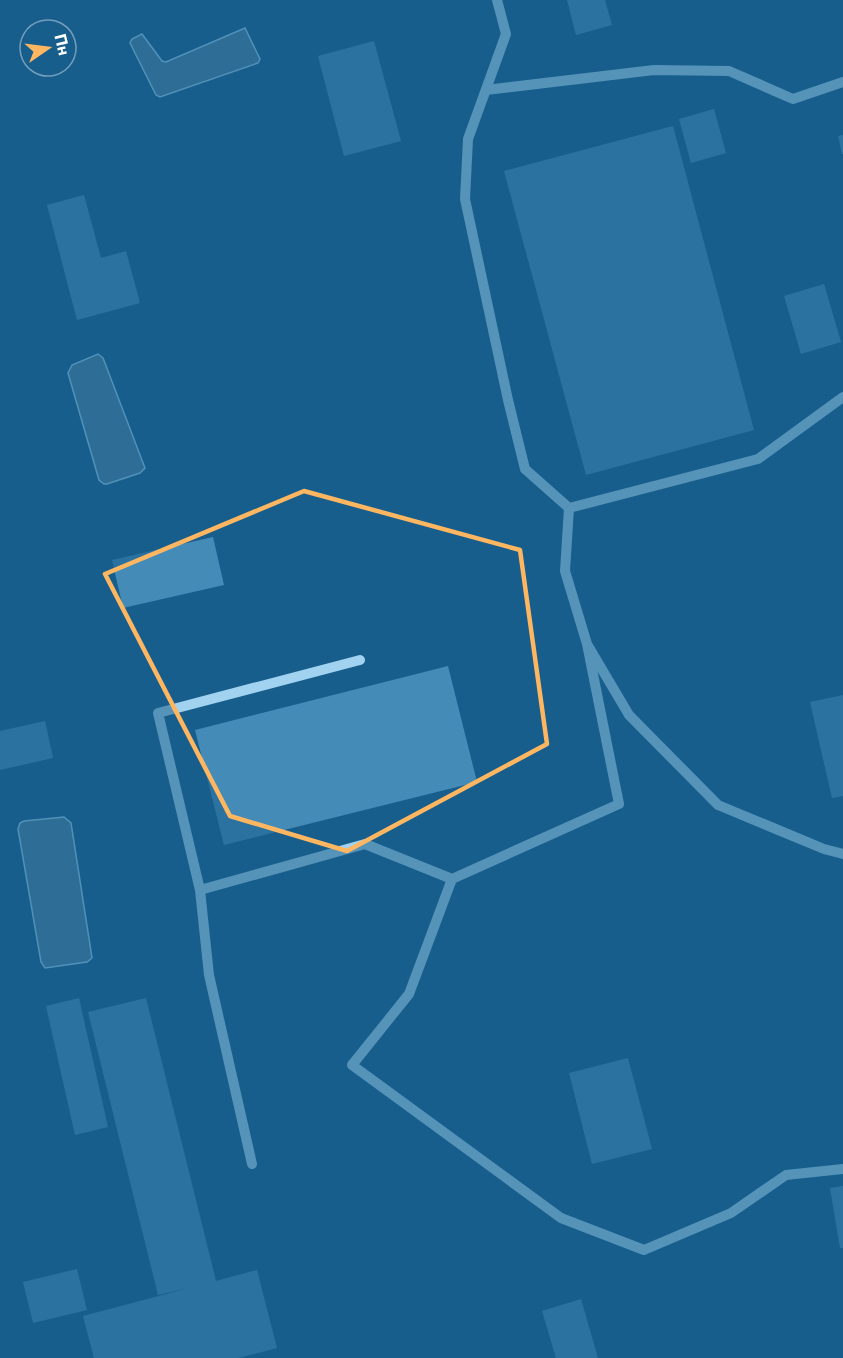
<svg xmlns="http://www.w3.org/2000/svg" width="843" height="1358" font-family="Commissioner,sans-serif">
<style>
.water{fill:#4b7fa0;stroke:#94cff2;stroke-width:1.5}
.building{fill:#448bb8}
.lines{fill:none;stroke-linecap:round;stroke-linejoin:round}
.minor{stroke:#a1d2ef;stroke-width:10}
.marked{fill:none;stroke:#ffb660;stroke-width:4.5;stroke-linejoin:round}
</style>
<rect width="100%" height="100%" fill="#175e8d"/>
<path class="water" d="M245,28l15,31 -2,4 -98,34 -4,-2 -26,-52 2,-4 10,-5 20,27 4,1z
M98,354l5,4 42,110 -5,5 -33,11h-3l-5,-4 -31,-107 4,-8z
M64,817l7,6 21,135 -5,4 -42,6 -4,-6 -23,-133 2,-6 4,-2z"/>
<path class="building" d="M567,0h38l7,25 -36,10z
M374,41l27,100 -57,15 -26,-100z
M714,109l12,44 -35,10 -12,-44z
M673,126l81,304 -168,45 -82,-304z
M843,135v19h-1l-4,-18z
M84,195l17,63 25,-7 14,52 -63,17 -30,-115z
M824,284l17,58 -40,12 -17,-58z
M213,537l11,48 -101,23 -11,-48z
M448,666l29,116 -253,63 -29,-115z
M843,695v101l-11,2 -22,-96z
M45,721l8,37 -53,12v-39z
M79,998l29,129 -33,8 -29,-129z
M146,998l70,283 41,-11 20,78 -39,10h-144l-11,-42 106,-28 -31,7 -70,-283z
M628,1058l24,91 -60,15 -23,-91z
M843,1186v62h-3l-10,-60z
M77,1269l10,41 -54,13 -10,-41z
M581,1299l17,59h-42l-14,-47z"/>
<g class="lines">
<path class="minor" d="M497,0l9,34 -38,105 -3,60 43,201 17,69 44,39 189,-49 85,-62
M486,90l168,-20 75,1 64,28 50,-17
M569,508l-4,63 22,73 42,71 89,90 106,44 19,5
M587,644l32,160 -167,75 -43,115 -57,71 209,153 83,32 87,-37 55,-38 57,-6
M360,660l-202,53 42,177 165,-46 87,35
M200,890l9,85 43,189"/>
</g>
<path d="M0 0H843V1358H0ZM304,491l216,59 27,194 -200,107 -117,-35 -125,-242z" fill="#175e8d" fill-opacity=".55" fill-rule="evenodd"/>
<path class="marked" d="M304,491l216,59 27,194 -200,107 -117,-35 -125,-242z"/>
<g transform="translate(48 48) rotate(76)"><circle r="28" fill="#175e8d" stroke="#749ebb" stroke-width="1.5"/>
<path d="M0-4.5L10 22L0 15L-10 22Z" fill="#ffb660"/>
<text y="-9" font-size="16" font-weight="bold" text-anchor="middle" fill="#ffffff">Пн</text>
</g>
</svg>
